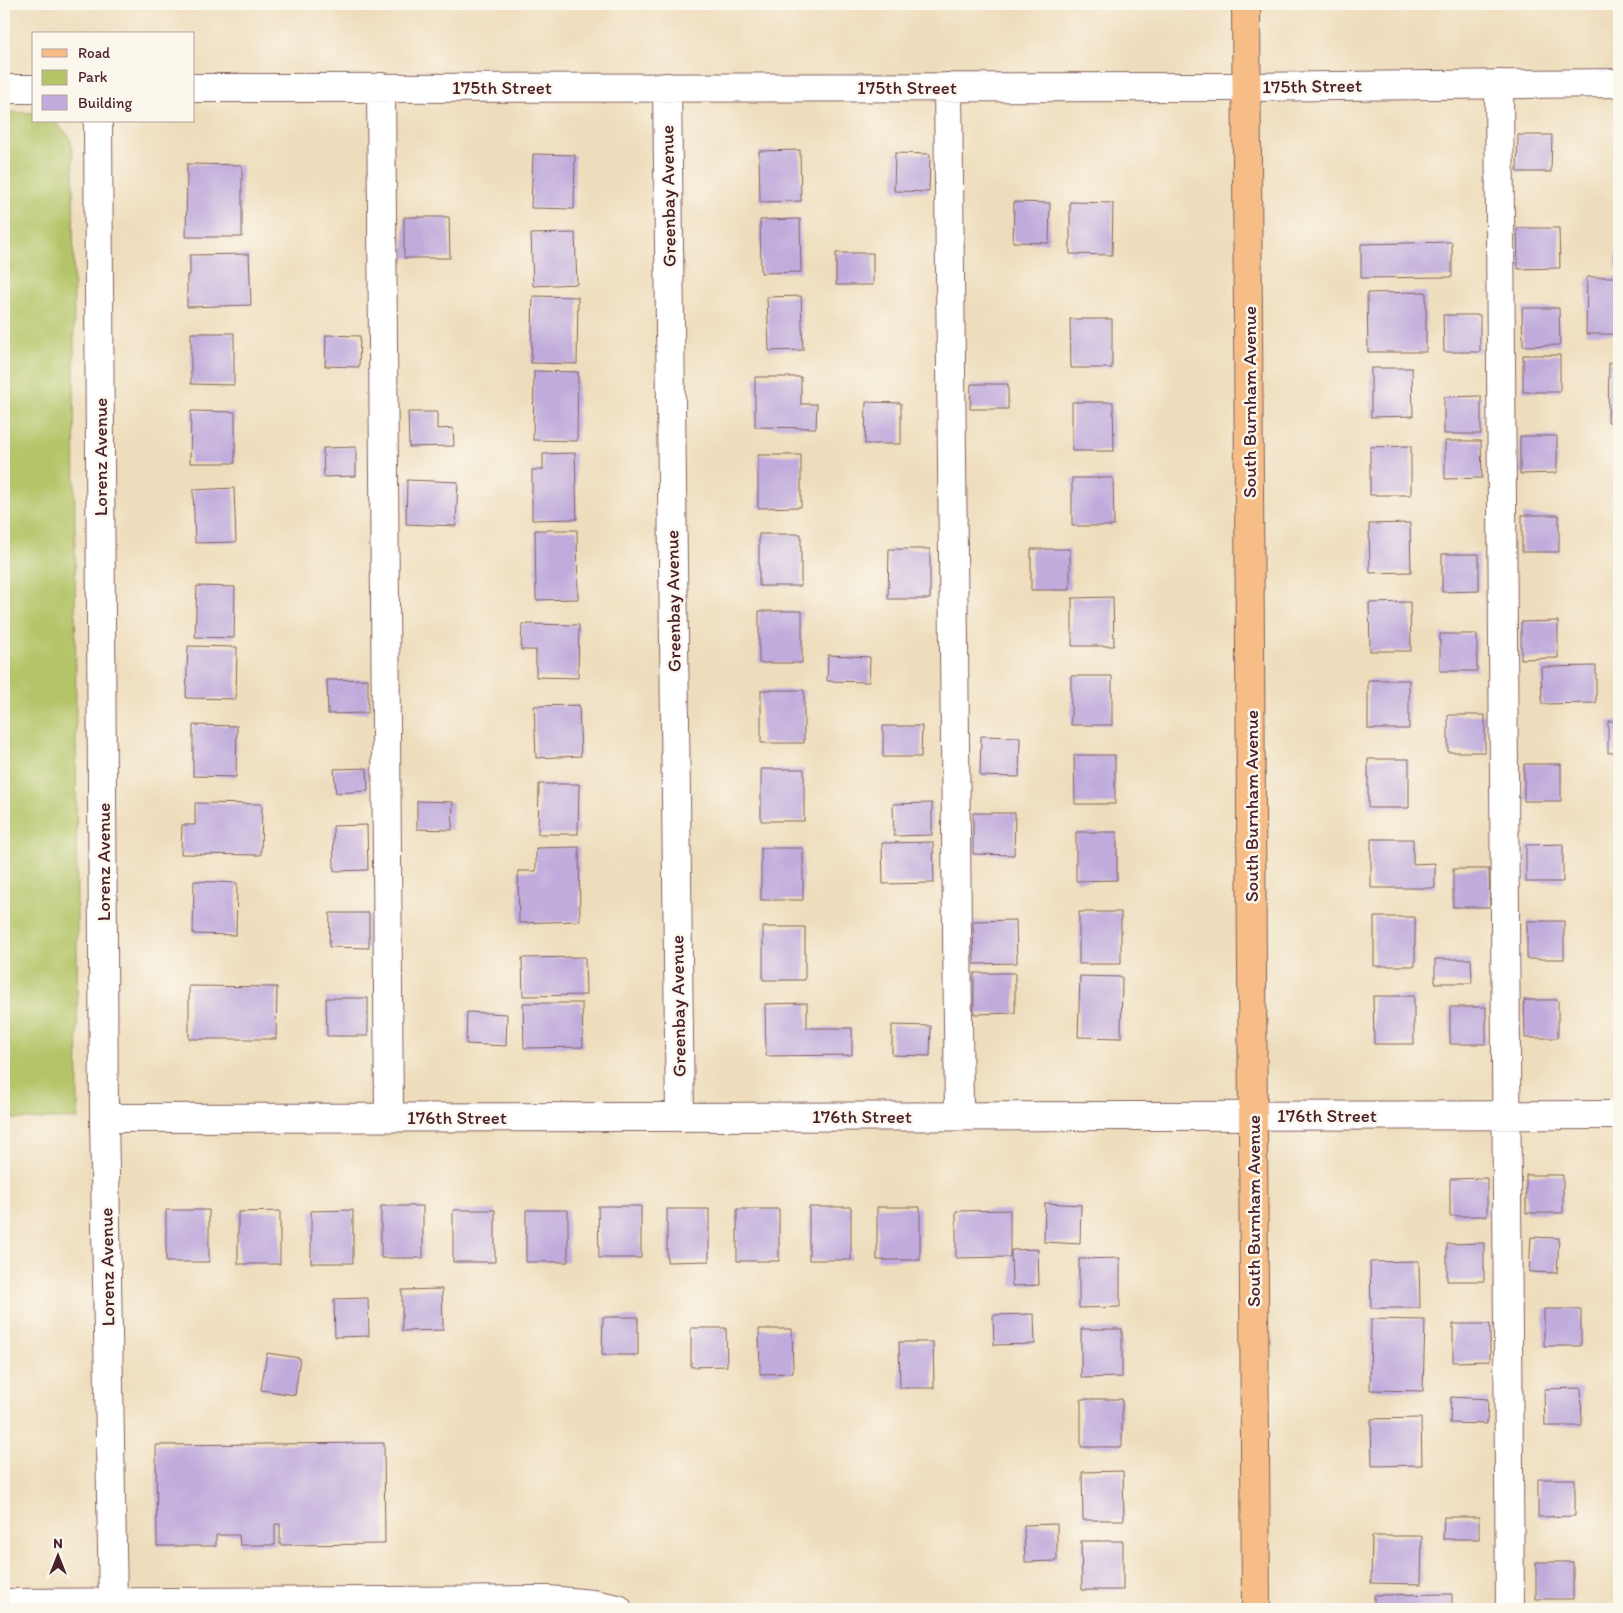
<svg xmlns="http://www.w3.org/2000/svg" width="1623" height="1613" font-family="Itim,sans-serif">
<style>
.green{fill:#b4c467;stroke:#7f7249}
.building{fill:#c0abdc}
.lines{fill:none;stroke-linecap:round;stroke-linejoin:round}
.minor-casing{stroke:#83625e;stroke-width:30}
.major-casing{stroke:#83625e;stroke-width:30}
.minor{stroke:#fff;stroke-width:28}
.major{stroke:#f6be86;stroke-width:28}
.labels{text-anchor:middle;dominant-baseline:central;stroke-width:5;stroke-linejoin:round;paint-order:stroke}
.street-label{font-size:19px;fill:#4a1f2b;stroke:#fbf7ec}
</style>
<rect width="100%" height="100%" fill="#fbf7ec"/>
<filter id="ink" filterUnits="userSpaceOnUse"><feTurbulence type="fractalNoise" baseFrequency=".02" numOctaves="2"/><feDisplacementMap in="SourceGraphic" scale="10" xChannelSelector="R" yChannelSelector="G"/><feConvolveMatrix kernelMatrix="1 2 1 2 8 2 1 2 1" color-interpolation-filters="sRGB"/></filter>
<filter id="wash" filterUnits="userSpaceOnUse"><feTurbulence type="fractalNoise" baseFrequency=".0096" numOctaves="4" result="noise"/><feDisplacementMap in="SourceGraphic" scale="20" xChannelSelector="R" yChannelSelector="G"/><feGaussianBlur stdDeviation="1.12" result="paint"/><feColorMatrix in="noise" values="0 0 0 0 0 0 0 0 0 0 0 0 0 0 0 0 0 1.4 0 .05"/><feComposite in="paint" operator="in"/></filter>
<g filter="url(#wash)">
<rect width="100%" height="100%" fill="#eeddbc"/>
<path class="green" d="M4,112l30,1v8h20l16,16 3,18 5,964h-74z"/>
<g id="blocks">
<path class="building" d="M1518,135h34l-1,37h-34z
M800,150l1,51 -41,1 -1,-51z
M895,153l35,1 -1,38 -35,-1z
M533,154l42,1 -1,54 -43,-1z
M187,164l55,1v72h-56z
M1014,202l36,1 -1,40 -36,-1z
M1070,202l43,1 -1,52 -42,-1z
M1618,215l1,1v52h-3z
M404,217h45l1,41h-46z
M800,219l1,53 -40,1 -1,-53z
M1517,228h42l1,40 -42,1z
M575,233l2,51 -44,2 -2,-52z
M1452,242v35l-91,1v-34z
M836,253h37v32h-37z
M249,254l2,51 -64,2v-32h3v-20z
M1587,277h32v57h-33z
M1426,292v60h-58l-1,-59z
M533,296l45,1 -1,67 -46,-1z
M801,296l2,54 -34,1 -2,-54z
M1522,308h37l1,37 -37,1z
M1443,315h37v37h-36z
M1070,319h42v49h-41z
M191,333h43v52l-43,-1z
M326,335l34,1 -1,31 -34,-1z
M1523,355h37v37h-37z
M1609,363h10v59h-11z
M1371,368h41l1,48 -42,1z
M534,371l44,1 -1,69 -44,-1z
M755,377h46v27h16l-1,24 -61,-1z
M971,384h37v25h-38z
M1481,396v38h-37v-37z
M866,402l35,1v41h-36z
M1072,402h41l1,49h-42z
M191,411l44,1v51h-45z
M408,412h29v17l16,-1 1,18 -45,1z
M1520,436h37v37l-37,1z
M1445,441h36l1,37 -37,1z
M1411,446v49h-41v-48z
M356,447v29l-32,1 -1,-29z
M575,453l2,66 -45,1v-50h11v-16z
M758,455h43v52l-43,1z
M1072,478h41l1,48h-42z
M407,480l51,2 -2,44 -50,-2z
M234,488l2,54 -41,1 -2,-53z
M1522,515h37v37h-37z
M1410,523l1,49 -41,1 -1,-49z
M535,530h42l1,69 -42,1z
M759,534h42v52h-42z
M889,549h41v50h-42z
M1031,549h39v41h-39z
M1442,554h37v37l-37,1z
M197,586l38,1 -1,51 -39,-1z
M1113,597l1,49h-42v-48z
M1410,602l1,49h-41l-1,-48z
M759,611h43v52h-43z
M1558,621v37l-37,1v-37z
M522,624l57,1 -1,53 -42,-1v-27h-15z
M1440,634h37v37h-37z
M188,646l49,1 -1,52 -50,-1z
M828,655l42,2 -1,25 -42,-1z
M1596,666v37l-54,1 -1,-37z
M1071,676h41v49h-41z
M368,679v34l-40,1 -1,-34z
M1368,680h41v49h-41z
M761,690h43v53h-43z
M579,705l2,51 -45,2 -2,-52z
M1448,715h37v37h-37z
M1608,721h11v31l-11,1z
M193,725l44,1 -1,51 -43,-1z
M883,726h39l-1,31h-38z
M981,736l39,1 -1,40 -39,-1z
M1074,755h41v49h-40z
M1368,759h41v49h-41z
M1524,764h37v37h-37z
M367,768l1,23 -32,2 -2,-24z
M761,769h43v52h-43z
M539,784h40l-1,50h-40z
M417,801l36,1 -1,28 -35,-1z
M195,803l67,1 -1,51 -80,-1 1,-29h13z
M932,803v32l-38,1 -1,-32z
M973,813h42l-1,42 -41,-1z
M367,825l1,45 -34,1 -1,-45z
M1076,832h41v48l-41,1z
M1371,839h42v25l22,-1v25h-64z
M933,842l1,41 -51,1 -1,-41z
M1563,844v38h-37v-37z
M579,847l1,74 -61,2 -1,-52h18v-23z
M761,848h42v52h-42z
M1453,869h36l1,38h-37z
M194,881l43,2 -1,52 -43,-1z
M1079,912h42v52h-42z
M330,913h39v35l-40,-1z
M1374,917h41v49h-41z
M1016,920l1,43 -43,1 -1,-43z
M1527,921h37v38h-37z
M763,927h42v53h-42z
M585,957l1,38 -63,1 -1,-38z
M1435,959h36l1,24h-37z
M974,973h41v40l-41,1z
M1080,976l42,1 -1,61 -43,-1z
M189,986l88,1 -1,52h-87z
M1373,996h41v48h-40z
M326,998h42v38h-41z
M1524,1000h34v38h-33z
M523,1003h59l1,44 -59,1z
M807,1003v25h45v27l-86,1 -1,-52z
M1450,1007h36v37h-36z
M467,1012l40,2 -1,32 -40,-2z
M892,1025l39,1 -1,30 -38,-1z
M1526,1175h37v38h-37z
M1487,1178v38h-37v-37z
M1045,1203l36,2 -1,39 -36,-2z
M381,1206h42v52h-42z
M598,1206h43v52h-42z
M809,1207h42v53h-42z
M877,1207h43v53h-43z
M667,1209h42v52l-42,1z
M737,1209h42v52h-42z
M166,1210h43v52h-43z
M353,1210v53h-42v-52z
M453,1210h42v52h-42z
M526,1210h42v52h-42z
M1010,1210v47l-54,1v-47z
M280,1211v53h-42v-52z
M1531,1237l28,1 -2,35 -28,-1z
M1484,1243v38h-37v-37z
M1038,1249l1,36 -27,1 -1,-36z
M1120,1258v49l-41,1v-49z
M1419,1261l1,47h-49l-1,-46z
M442,1289l1,41 -41,1v-41z
M368,1298l1,38 -34,1 -1,-38z
M1544,1309h37v37h-37z
M1034,1314l1,30 -41,1 -1,-30z
M603,1317h35v38h-36z
M1371,1319l54,1 -2,71 -53,-1z
M1453,1324h37v37l-37,1z
M691,1328h35l1,38 -36,1z
M759,1329h33l1,44 -33,1z
M1081,1329h41v48l-41,1z
M899,1342h34l1,46h-34z
M267,1353l33,5 -5,37 -34,-5z
M1581,1388l1,38h-37l-1,-37z
M1451,1397l37,2 -1,25 -37,-1z
M1081,1399h41v48h-41z
M1421,1418l1,47 -50,1 -1,-47z
M384,1443l1,101 -105,1v-21h-5v21h-35l-1,-10h-23v11h-59l-1,-101z
M1123,1471l1,49h-41l-1,-48z
M1538,1479h37v37l-37,1z
M1444,1517h35v22h-36z
M1057,1524v37l-32,1 -1,-37z
M1372,1536h50l-1,48 -50,-1z
M1081,1541h42v49h-41z
M1536,1562h37v37h-37z
M1452,1594v15h-78v-14z"/>
</g>
</g>
<g filter="url(#ink)">
<use href="#blocks" fill-opacity="0" stroke="#83625e" stroke-width="1"/>
<g class="lines">
<g class="minor-casing">
<path id="minor" d="M1499,84l11,1525
M381,87l8,1030
M667,87l13,1029
M948,87l11,1028
M194,88l1053,-1 372,-4
M4,89h30
M98,121l6,997 9,484
M104,1118l1515,-3
M4,1603l544,-3 45,4 25,5"/>
</g>
<g class="major-casing">
<path id="major" d="M1246,4l10,1605"/>
</g>
<use href="#minor" class="minor"/>
<use href="#major" class="major"/>
</g>
</g>
<g class="labels">
<g class="street-label">
<text transform="translate(1312 86) rotate(-1)">175th Street</text>
<text x="502" y="87">175th Street</text>
<text x="907" y="87">175th Street</text>
<text transform="translate(668 196) rotate(-91)">Greenbay Avenue</text>
<text transform="translate(1249 402) rotate(-90)">South Burnham Avenue</text>
<text transform="translate(100 457) rotate(-90)">Lorenz Avenue</text>
<text transform="translate(673 601) rotate(-91)">Greenbay Avenue</text>
<text transform="translate(1251 806) rotate(-90)">South Burnham Avenue</text>
<text transform="translate(103 862) rotate(-90)">Lorenz Avenue</text>
<text transform="translate(678 1006) rotate(-91)">Greenbay Avenue</text>
<text x="1327" y="1115">176th Street</text>
<text x="862" y="1116">176th Street</text>
<text x="457" y="1117">176th Street</text>
<text transform="translate(1253 1211) rotate(-90)">South Burnham Avenue</text>
<text transform="translate(107 1267) rotate(-91)">Lorenz Avenue</text>
</g>
</g>
<rect width="1623" height="1613" fill="none" stroke="#fbf7ec" stroke-width="20"/>
<rect x="32" y="32" width="162" height="90" fill="#fbf7ec" stroke="#b4a19f"/>
<rect x="42" y="49" width="25" height="8" fill="#f6be86" stroke="#b4a19f"/>
<text x="78" y="58" font-size="15" fill="#4a1f2b">Road</text>
<rect x="42" y="70" width="25" height="15" fill="#b4c467" stroke="#b4a19f"/>
<text x="78" y="82" font-size="15" fill="#4a1f2b">Park</text>
<rect x="42" y="95" width="25" height="15" fill="#c0abdc" stroke="#b4a19f"/>
<text x="78" y="108" font-size="15" fill="#4a1f2b">Building</text>
<g transform="translate(58 1556)" stroke="#fbf7ec" stroke-width="4" paint-order="stroke">
<path d="M0-4L9 19L0 12L-9 19Z" fill="#4a1f2b"/>
<text y="-8" font-size="14" font-weight="bold" text-anchor="middle" fill="#4a1f2b">N</text>
</g>
</svg>
